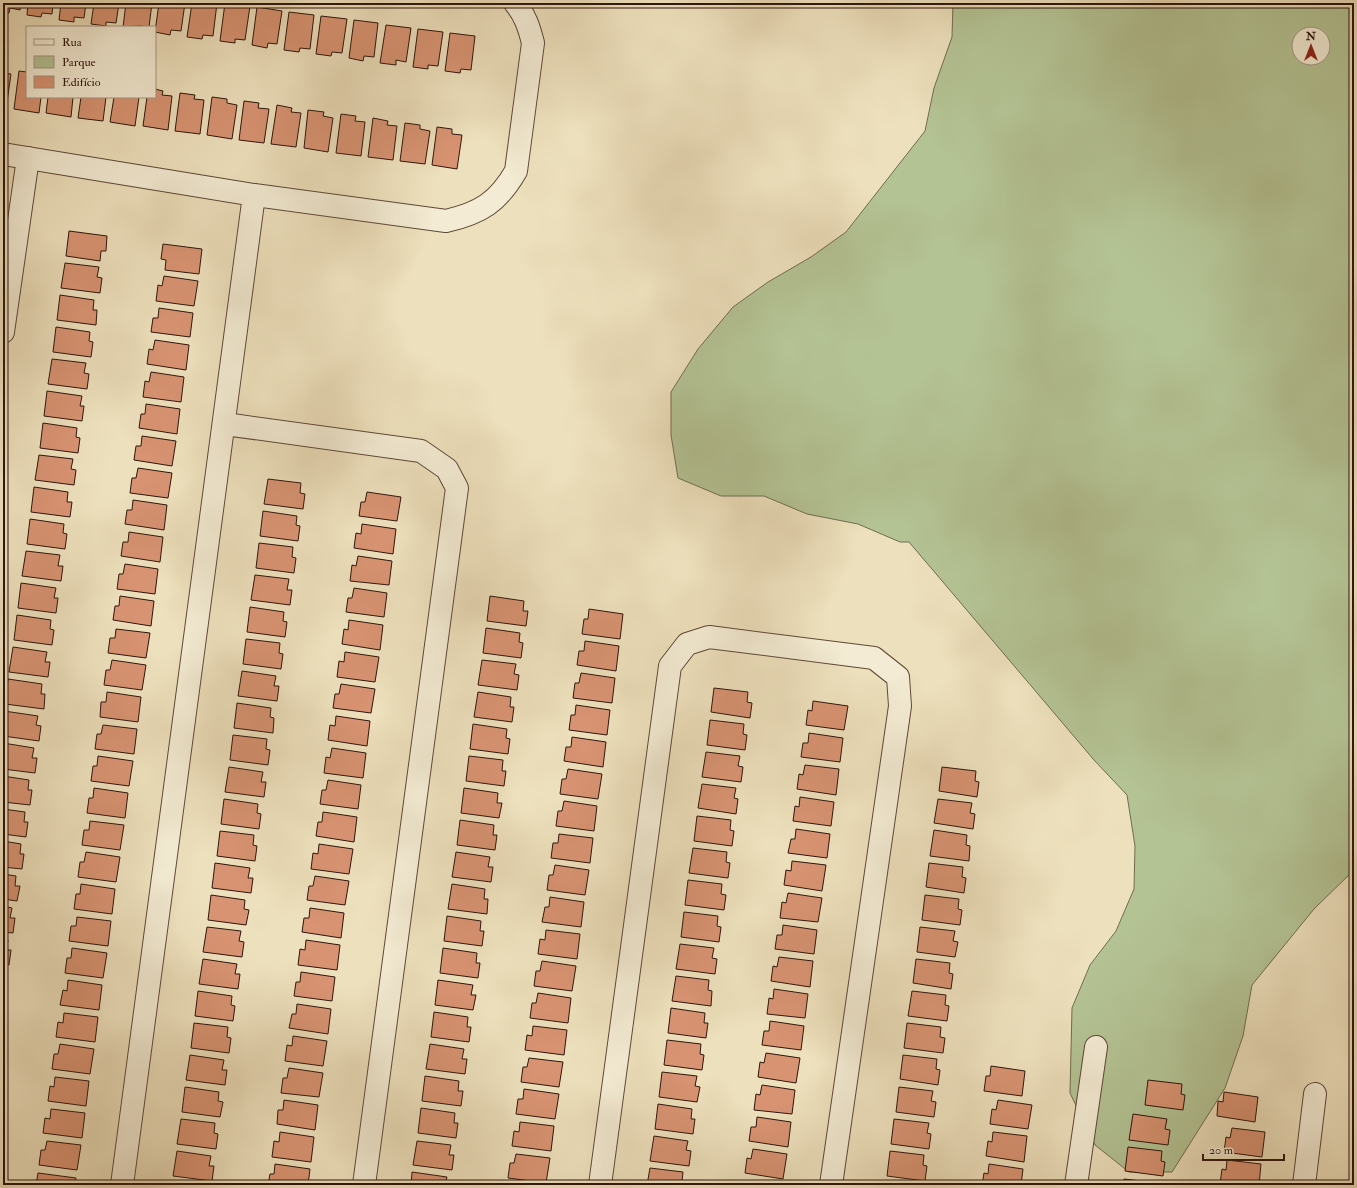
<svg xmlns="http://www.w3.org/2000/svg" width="1357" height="1188" font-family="'IM FELL Double Pica',serif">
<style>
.green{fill:#b4c394;stroke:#716c50;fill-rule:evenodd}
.building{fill:#d89372;stroke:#2e150c}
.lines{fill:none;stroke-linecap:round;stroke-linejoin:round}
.minor-casing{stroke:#5e4838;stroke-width:24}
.minor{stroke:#f3ebd3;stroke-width:22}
</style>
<rect width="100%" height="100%" fill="#ede0bc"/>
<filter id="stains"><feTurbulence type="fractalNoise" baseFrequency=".005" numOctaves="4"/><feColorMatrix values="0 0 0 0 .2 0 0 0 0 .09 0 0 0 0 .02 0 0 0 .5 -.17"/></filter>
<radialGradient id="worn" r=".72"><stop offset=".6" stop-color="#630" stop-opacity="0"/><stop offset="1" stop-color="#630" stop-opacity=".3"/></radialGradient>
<path class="green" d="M953,3h401v867l-40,39 -62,76 -9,51 -18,52 -53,84h-43l-34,-27 -25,-52 2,-85 18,-43 26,-34 18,-42 1,-43 -8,-51 -33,-35 -185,-218h-9l-42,-18 -51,-10 -43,-18h-43l-43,-18 -7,-43v-43l27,-43 35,-42 35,-25 43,-25 35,-25 79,-101 9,-43 18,-51zM1299,34h24v24h-24z"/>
<path class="building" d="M3,3h18l-1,7 -10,-2 -1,5 -6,-1z
M28,3h25l-1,11 -10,-1 -1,4 -14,-2z
M61,3h25l-2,15 -10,-1v5l-15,-2z
M94,3h25l-3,20 -10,-1v4l-15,-2z
M126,3h26l-3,24 -10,-1 -16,1z
M159,3h26l-4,28 -10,-1 -1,5 -15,-3z
M192,3h25l-4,33 -10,-1 -1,4 -15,-2z
M225,3l25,3 -5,34 -10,-1v4l-15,-2z
M257,7l25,4 -5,33 -9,-1 -1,5 -15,-3z
M289,12l25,3 -4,34 -10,-1 -1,4 -15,-2z
M321,16l26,3 -5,34 -10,-1 -1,4 -15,-2z
M354,20l24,3 -4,34 -10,-1 -1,5 -14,-3z
M386,25l25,3 -5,34 -10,-2v5l-16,-2z
M418,29l25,3 -5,34 -10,-1v4l-15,-2z
M450,33l25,3 -4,34 -10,-1 -1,4 -15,-2z
M19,71l8,1v25h14l-2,16 -25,-4z
M3,73l8,1 -5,35 -3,-1z
M155,89l8,2 -1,4 10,1 -4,34 -25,-4 4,-29h8z
M180,93l15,2 -1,4 10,1 -4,34 -25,-3z
M48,97h25l-2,20 -25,-4z
M81,97h25l-3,24 -25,-3z
M114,97h25l-4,29 -25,-4z
M212,97l15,2v4l10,2 -5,34 -25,-4z
M244,101l15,2 -1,5 11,1 -5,34 -25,-3z
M277,105l15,3 -1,4 10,1 -5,34 -25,-3z
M308,110l16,2 -1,4 10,2 -5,34 -24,-4z
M341,114l15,2 -1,5 10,1 -4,34 -25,-3z
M373,118l15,3 -1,4 10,1 -4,34 -25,-3z
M405,123l15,2v4l10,2 -5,33 -25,-3z
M437,127l15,2v5l10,1 -5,34 -25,-4z
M69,231l38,5 -1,15h-5l-1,10 -34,-5z
M163,244l39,5 -3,25 -34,-4 1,-10 -5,-1z
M65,263l34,4 -2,10 5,1 -2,15 -39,-5z
M164,276l34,5 -4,25 -38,-5 2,-16 4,1z
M60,295l34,5 -1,10h4l-1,15 -39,-5z
M159,308l34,5 -3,24 -39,-5 2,-14h5z
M56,327l34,5 -1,9 4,1 -2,15 -38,-5z
M155,340l34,5 -3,25 -39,-6 2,-15 4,1z
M52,359l34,4 -2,10 5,1 -2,15 -39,-5z
M151,372l33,5 -3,25 -38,-5 2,-16 4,1z
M47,391l35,5 -2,10h4l-2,15 -38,-5z
M146,404l34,5 -3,25 -38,-6 2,-14h4z
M43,423l34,5 -1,9 4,1 -2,15 -38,-5z
M142,436l34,5 -4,25 -38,-6 2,-14h5z
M39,455l34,4 -2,10 5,1 -2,15 -39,-5z
M138,468l34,5 -4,25 -38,-5 2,-15h4z
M268,479l33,4 -1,10 5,1 -2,15 -39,-5z
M34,487l34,5 -1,10h5l-2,15 -39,-5z
M367,492l34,5 -4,24 -38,-5 2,-14h4z
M133,500l34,5 -3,25 -39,-6 2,-14h5z
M263,511l34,5 -1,9 4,1 -2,15 -38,-5z
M30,519l34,5 -1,9 4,1 -2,15 -38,-5z
M362,524l34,5 -3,25 -39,-6 2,-15 5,1z
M129,532l34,5 -3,25 -39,-6 2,-14h5z
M259,543l34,4 -1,10 4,1 -2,15 -38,-5z
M26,551l34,4 -2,11h5l-2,15 -39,-5z
M358,556l34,5 -3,24 -39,-4 2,-16 4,1z
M125,564l33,5 -3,25 -38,-5 2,-15h4z
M255,575l34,4 -2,11h5l-2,15 -39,-5z
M21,583l35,5 -2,10h4l-2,15 -38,-5z
M354,588l33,5 -3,24 -38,-5 2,-14h4z
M120,596l34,5 -3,25 -38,-6 2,-14h4z
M490,596l34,5 -1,10h5l-2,15 -39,-5z
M250,607l34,5 -1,9 4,1 -2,15 -38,-5z
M589,609l34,5 -3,25 -38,-5 2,-15h4z
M17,615l34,5 -1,9 4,1 -2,15 -38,-5z
M349,620l34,5 -3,25 -38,-6 2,-15 4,1z
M486,628l34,5 -1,9 4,1 -2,15 -38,-5z
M116,629l34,4 -4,25 -38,-5 2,-15h5z
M246,639l34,4 -1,10 4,1 -2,15 -38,-5z
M585,641l34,5 -3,25 -39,-6 2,-14h5z
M13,647l34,5 -2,10h5l-2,15 -39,-5z
M345,652l34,5 -4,25 -38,-5 2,-16 5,1z
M112,660l34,5 -4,25 -38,-5 2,-15h4z
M482,660l34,4 -2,10 5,1 -2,15 -39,-5z
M242,671l34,5 -2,10h5l-2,15 -39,-5z
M581,673l34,5 -3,25 -39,-5 2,-15h4z
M8,679l34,5 -1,10h4l-1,15 -39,-5z
M341,684l34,5 -4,24 -38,-5 2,-14h4z
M714,688l34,4 -1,10 5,1 -2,15 -39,-6z
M107,692l34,5 -3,25 -38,-5 1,-15h5z
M478,692l33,5 -1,10h4l-2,15 -38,-5z
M813,701l35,5 -4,24 -38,-5 2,-15 4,1z
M237,703l34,5 -1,9 4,1 -1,15 -39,-5z
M576,705l34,5 -3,25 -38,-5 2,-15h4z
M4,711l34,5 -2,9 5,1 -2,15 -36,-5z
M336,716l34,5 -3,25 -39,-6 2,-15 5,1z
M710,720l34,4 -1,10 4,1 -2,15 -38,-5z
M473,724l34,5 -1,9 4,1 -2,15 -38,-5z
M103,725l34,4 -3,25 -39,-5 2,-15h4z
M809,733l34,5 -3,24 -39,-5 2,-14h5z
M233,735l34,4 -1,10 4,1 -2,15 -38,-5z
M572,737l34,5 -3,25 -39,-6 2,-14h5z
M3,743l31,5 -2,10h5l-2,15 -32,-4z
M332,748l34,5 -3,25 -39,-5 2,-16 4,1z
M706,752l34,4 -2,10 5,1 -2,15 -39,-5z
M98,756l35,5 -4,25 -38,-5 2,-15h4z
M469,756l34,4 -1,11h4l-2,15 -38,-5z
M805,765l34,4 -3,26 -39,-6 2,-15 4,1z
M229,767l34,5 -2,10h5l-2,15 -39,-5z
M942,767l34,4 -1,10 4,1 -2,15 -38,-6z
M568,769l34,5 -4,25 -38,-5 2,-15h4z
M3,776l26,4 -1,10h4l-2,15 -27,-3z
M328,780l33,5 -3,24 -38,-5 2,-14h4z
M702,784l34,4 -2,10 4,1 -2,15 -38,-6z
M94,788l34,5 -3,25 -38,-5 2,-15h4z
M464,788l34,5 -1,10h5l-3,15 -38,-5z
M800,797l34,5 -3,24 -38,-5 2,-15 4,1z
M224,799l34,5 -1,9 4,1 -2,15 -38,-5z
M938,799l34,4 -2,10 5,1 -2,15 -39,-6z
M564,801l33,5 -3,25 -38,-5 2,-15h4z
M3,809l22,3 -1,10h4l-2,15 -23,-3z
M323,812l34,5 -3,25 -38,-6 2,-14h4z
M697,816l34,4 -1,10 4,1 -2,15 -38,-5z
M460,820l34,5 -1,10h4l-2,15 -38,-5z
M90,821l34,4 -4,25 -38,-5 2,-15h5z
M796,829l34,5 -3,24 -39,-5 3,-14h4z
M934,830l33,5 -1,10 4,1 -1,15 -39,-5z
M220,831l34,4 -1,10 4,1 -2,15 -38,-5z
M559,834l34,4 -3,25 -39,-5 2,-15h5z
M3,841l18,3 -1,10h4l-2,15 -19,-2z
M319,844l34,5 -4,25 -38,-5 2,-16 5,1z
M693,848l34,4 -1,10 4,1 -2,15 -39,-5z
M86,852l34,5 -4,25 -38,-5 2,-15h4z
M456,852l34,5 -2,10h5l-2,15 -39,-5z
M792,861l34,4 -4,26 -38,-6 2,-15 5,1z
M215,863l35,5 -2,10h5l-2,15 -39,-5z
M929,863l34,4 -1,10 4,1 -2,15 -38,-6z
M555,865l34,5 -4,25 -38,-5 2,-15h4z
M3,874l13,2 -1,10h5l-3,15 -14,-2z
M315,876l34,5 -4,24 -38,-5 2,-14h4z
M688,880l34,4 -1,10 5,1 -2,15 -39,-5z
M81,884l34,5 -3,25 -38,-5 2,-15h4z
M452,884l33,5 -1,10h4l-1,15 -39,-5z
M788,893l34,5 -4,24 -38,-4 2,-16 4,1z
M211,895l34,5 -1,9 5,1 -3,15 -38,-5z
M925,895l34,4 -1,10 4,1 -2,15 -38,-5z
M550,897l34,5 -3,25 -39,-5 3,-15h4z
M3,906l9,2 -2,10h5l-2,15 -10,-1z
M310,908l34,5 -3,25 -39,-6 2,-14h5z
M684,912l34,4 -1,10 4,1 -2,15 -38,-5z
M447,916l34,5 -1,10h4l-2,15 -38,-5z
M77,917l34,4 -3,25 -39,-5 2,-15h5z
M783,925l34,5 -3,24 -39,-5 2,-14h5z
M207,927l34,4 -2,10 5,1 -2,15 -39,-5z
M920,927l35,4 -2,10 5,1 -3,15 -38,-5z
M546,930l34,4 -3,25 -39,-5 2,-15 5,1z
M3,939l5,1 -2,10h5l-2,15 -6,-1z
M306,940l34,5 -3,25 -39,-5 2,-16 5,1z
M680,944l34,4 -2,10 5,1 -2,15 -39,-5z
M72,948l35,5 -4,25 -38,-5 2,-15h4z
M443,948l34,5 -1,10h4l-2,15 -38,-5z
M779,957l34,4 -3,26 -39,-6 2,-15 4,1z
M203,959l34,5 -2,10h5l-2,15 -39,-5z
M916,959l34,4 -1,10 4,1 -2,15 -38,-6z
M542,961l34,5 -4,25 -38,-5 2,-15h4z
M301,972l34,5 -3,24 -38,-5 2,-14h4z
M676,976l33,4 -1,10 4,1 -1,15 -39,-5z
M68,980l34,5 -3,25 -39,-5 3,-15 4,1z
M438,980l35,5 -2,10h5l-3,15 -38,-5z
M774,989l34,5 -3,24 -38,-4 2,-16 4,1z
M198,991l34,5 -1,9 4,1 -2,15 -38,-5z
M912,991l34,4 -1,10 4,1 -2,15 -39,-5z
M538,993l33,5 -3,25 -38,-5 2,-15h4z
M297,1004l34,5 -3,25 -39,-6 3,-14h4z
M671,1008l34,5 -1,10h4l-2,15 -38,-5z
M434,1012l34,5 -1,10h4l-2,15 -38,-5z
M64,1013l34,4 -3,25 -39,-5 2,-15 5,1z
M770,1021l34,5 -3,24 -39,-5 2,-14h5z
M194,1023l34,4 -1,10 4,1 -2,15 -38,-5z
M907,1023l34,4 -1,10 5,1 -2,15 -39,-5z
M533,1026l34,4 -3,25 -39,-5 2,-15 5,1z
M293,1036l34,5 -4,25 -38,-5 2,-16 5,1z
M667,1040l34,4 -1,10 4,1 -2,15 -38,-5z
M60,1044l34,5 -4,25 -38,-5 2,-15h4z
M430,1044l34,5 -2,10h5l-2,15 -39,-5z
M766,1053l34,5 -4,25 -38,-6 2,-15 4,1z
M190,1055l34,5 -2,10h5l-2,15 -39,-5z
M903,1055l34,4 -1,10 4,1 -2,15 -38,-6z
M529,1058l34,4 -4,25 -38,-5 2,-15h4z
M991,1066l34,5 -3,25 -38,-5 2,-15h4z
M289,1068l34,5 -4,24 -38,-4 2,-15h4z
M662,1072l35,4 -2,10 5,1 -3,15 -38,-5z
M425,1076l34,5 -1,10h5l-2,15 -39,-5z
M55,1077l34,4 -3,25 -38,-5 2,-15 4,1z
M1148,1080l34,4 -1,10 4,1 -2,15 -38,-5z
M762,1085l33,5 -3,24 -38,-4 2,-16 4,1z
M185,1087l34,5 -1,9 5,1 -3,15 -38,-5z
M899,1087l34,4 -2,10 5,1 -2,15 -38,-5z
M524,1089l35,5 -4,25 -39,-5 2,-15h5z
M1224,1092l34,5 -3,25 -38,-6 1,-15 5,1z
M284,1100l34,5 -3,25 -38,-6 1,-14h5z
M998,1100l34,5 -4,24 -38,-5 2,-15 4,1z
M658,1104l34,5 -1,10h4l-2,15 -38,-5z
M421,1108l34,5 -1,10h4l-2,15 -38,-5z
M51,1109l34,4 -3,25 -39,-5 2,-15 5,1z
M1133,1114l34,5 -2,10 5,1 -2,15 -39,-5z
M757,1117l34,5 -3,25 -39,-6 2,-14h5z
M181,1119l34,4 -1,10 4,1 -2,15 -39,-5z
M894,1119l35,4 -2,10 4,1 -2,15 -38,-5z
M520,1122l34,4 -3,25 -39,-5 2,-15 5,1z
M1232,1128l33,4 -3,25 -38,-5 2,-15 4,1z
M280,1132l34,5 -3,25 -39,-5 2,-16 5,1z
M993,1132l34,4 -3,26 -38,-6 2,-15 4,1z
M654,1136l34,5 -2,9 5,1 -2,15 -39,-5z
M47,1141l34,4 -4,25 -38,-5 2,-15h4z
M417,1141l34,4 -2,10h5l-2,15 -39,-5z
M1128,1147l34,4 -1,10 4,1 -2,14 -38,-5z
M753,1149l34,5 -4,25 -38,-6 2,-15 4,1z
M177,1151l34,5 -2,10h5l-2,15 -39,-5z
M890,1151l34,4 -1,10 4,1 -2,15 -38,-5z
M516,1154l34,4 -4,25 -38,-5 2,-15h4z
M1227,1160l34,4 -2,21 -39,-1 2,-15 4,1z
M275,1164l35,5 -2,16h-40l2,-11h4z
M989,1164l34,5 -2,16h-39l2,-12 4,1z
M650,1168l33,4 -1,10 5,1 -1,2h-39z
M412,1172l35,5 -2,8h-34z
M38,1173l38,5 -1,7h-39z
M1124,1179l34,4v2h-35z
M748,1181l28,4h-28z"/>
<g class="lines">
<g class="minor-casing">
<path id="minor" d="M3,154l251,41 192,26c35,-8 52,-19 70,-50l17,-128c-4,-16 -8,-28 -18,-40
M3,332l25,-174
M225,424l196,27 26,18 10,19 -93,697
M122,1185l132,-990
M600,1185l70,-519 17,-22 22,-7 165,21 24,19 2,29 -69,479
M1076,1185l20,-138
M1304,1185l11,-91"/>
</g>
<use href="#minor" class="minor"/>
</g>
<rect width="1357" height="1188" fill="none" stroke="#ede0bc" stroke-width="16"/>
<rect x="4" y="4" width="1349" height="1180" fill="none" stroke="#2e150c" stroke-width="2"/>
<rect x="8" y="8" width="1341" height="1172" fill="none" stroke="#2e150c"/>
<rect x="26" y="26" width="130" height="72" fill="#f3ebd3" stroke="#a49583"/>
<rect x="34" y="39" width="20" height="6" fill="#f3ebd3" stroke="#a49583"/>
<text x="62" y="46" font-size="12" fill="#2e150c">Rua</text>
<rect x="34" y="56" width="20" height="12" fill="#b4c394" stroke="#a49583"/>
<text x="62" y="66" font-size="12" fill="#2e150c">Parque</text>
<rect x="34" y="76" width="20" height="12" fill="#d89372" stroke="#a49583"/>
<text x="62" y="86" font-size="12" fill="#2e150c">Edifício</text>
<g transform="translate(1311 46)"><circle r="19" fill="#f3ebd3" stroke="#a49583"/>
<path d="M0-3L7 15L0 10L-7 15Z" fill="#8f2418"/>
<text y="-6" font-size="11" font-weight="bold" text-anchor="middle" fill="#2e150c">N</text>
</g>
<path d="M1203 1154v6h81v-6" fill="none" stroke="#2e150c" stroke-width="2"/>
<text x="1209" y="1154" font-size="12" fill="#2e150c" stroke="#f3ebd3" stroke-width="3" paint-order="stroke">20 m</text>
<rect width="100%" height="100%" filter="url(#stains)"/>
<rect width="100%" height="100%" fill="url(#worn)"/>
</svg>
